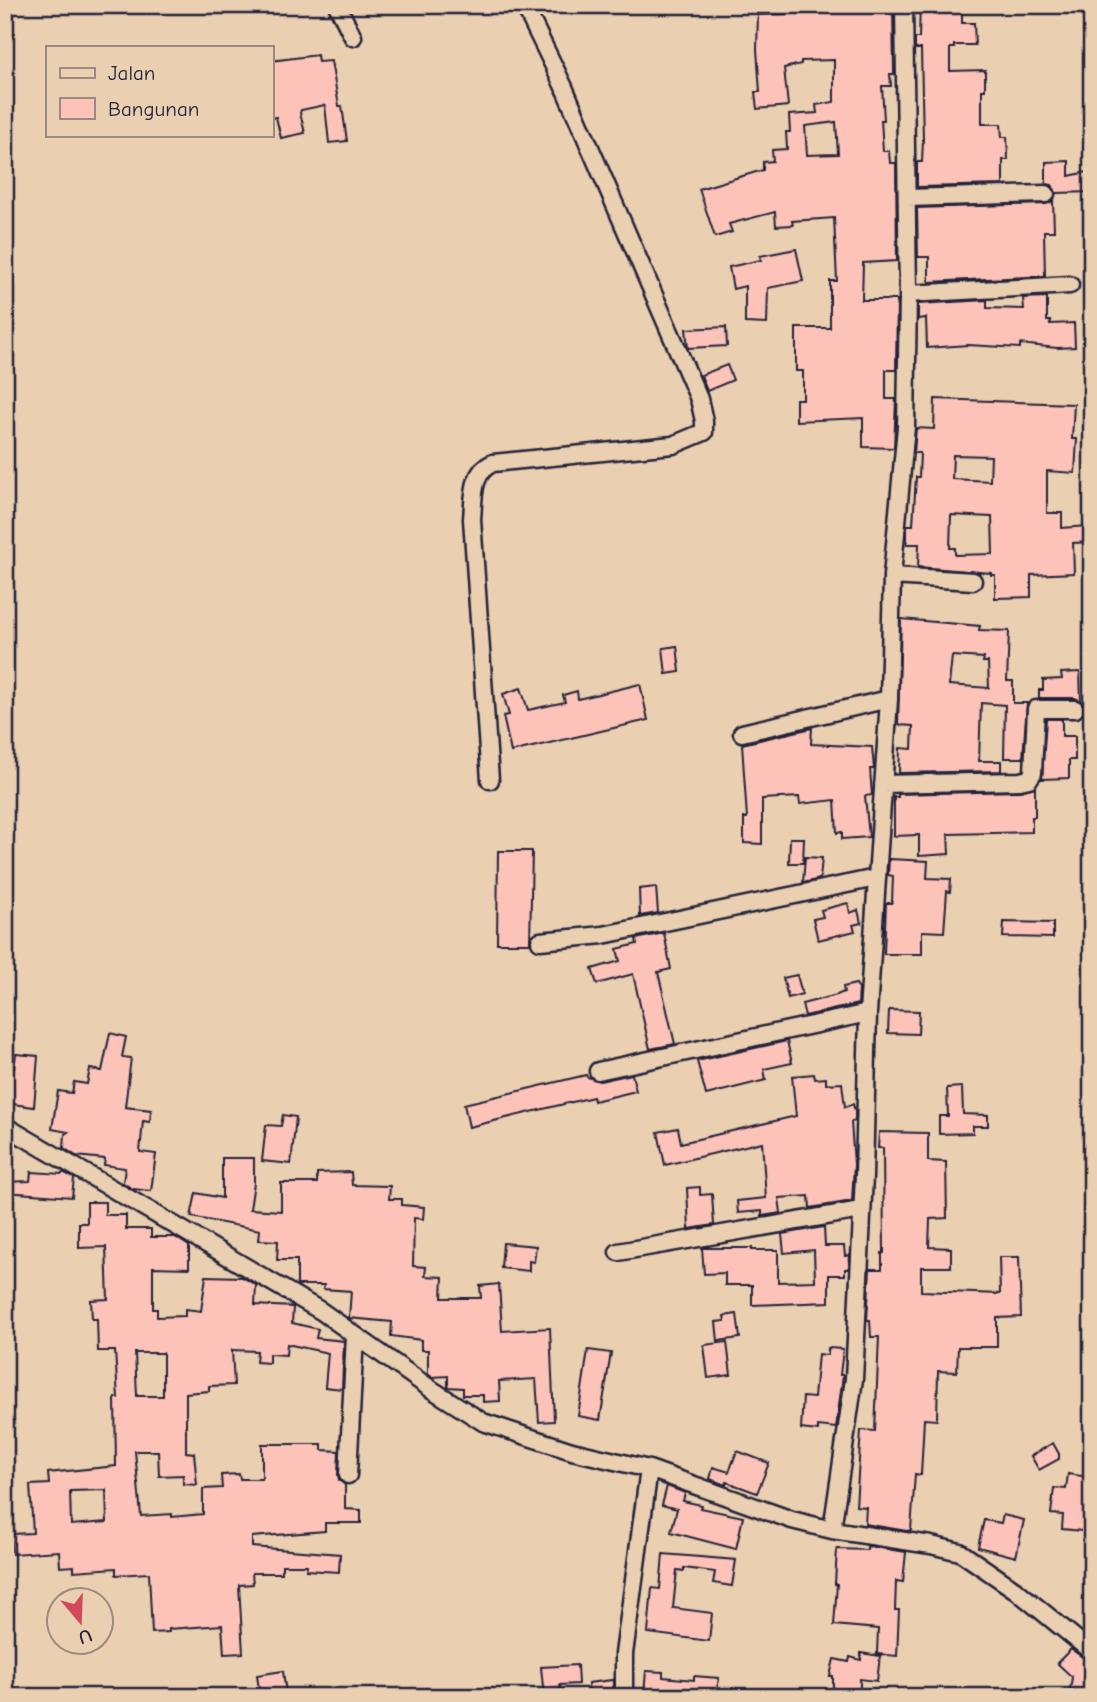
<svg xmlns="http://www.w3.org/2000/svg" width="1097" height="1702" font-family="'Comic Neue',sans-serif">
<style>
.building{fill:#fec3b8;stroke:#22223b;stroke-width:2;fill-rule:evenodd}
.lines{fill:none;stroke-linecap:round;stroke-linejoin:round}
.minor-casing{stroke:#22223b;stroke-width:21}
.minor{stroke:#eacfb1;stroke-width:16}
</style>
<rect width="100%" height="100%" fill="#eacfb1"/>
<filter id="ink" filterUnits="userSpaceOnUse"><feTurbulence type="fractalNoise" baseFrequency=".0143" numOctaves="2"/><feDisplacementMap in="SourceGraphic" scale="14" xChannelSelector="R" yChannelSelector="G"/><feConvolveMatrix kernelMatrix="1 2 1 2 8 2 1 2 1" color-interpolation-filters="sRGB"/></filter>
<g filter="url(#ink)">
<path class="building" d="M785,5h108l1,69h-4l1,12h-9l2,34h-3l2,31h6l1,12h6l1,98 -34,2 -1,37h35l-1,70h-10v29h10l-2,49 -31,-1v-29l-67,3v-22h7v-28h-7v-43h34v-47h7l-3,-63 -42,3 1,4 -17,1 -1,-14 -46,12 3,8 -17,5 -16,-48 64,-19v-8l10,-1 -1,-11 15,-1 -1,-17h4l-1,-17 28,-2 -1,-8 18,-3v-42l-33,1v3l-17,4 4,38 -31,3 -2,-17h5l-3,-43 1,-34 28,-1zM836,122l2,32 -31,1 -2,-29z
M920,5h42v18h12l1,22h-21v3h-4v23l35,-1v20h-3v34h19l1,13h5l1,23h-5v25l-86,2v-25h5l1,-22 -2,-91h-6v-11h4z
M317,55l1,7 13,-1 8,45h3l5,35 -18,2 -4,-38 -24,5 -1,3 5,20 -24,5 -5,-21 -5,1v-57z
M1069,161v15l23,-5v21l-36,1 -4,-8 -6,-1v-22z
M1053,201l1,30h-10l1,45 -116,6v-25h-11l-1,-49 129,-4z
M796,249l7,32 -35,7 -1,36 -22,-1v-37l-12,3 -4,-22 32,-7 -1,-4z
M1047,297v24h4l-1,3 24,-1 1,24 -18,1 -37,-4v4l-52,-3 -41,3 -1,-30 -8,1v-15l69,-4v8l37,1 -1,-11z
M726,327l1,19 -39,2 -2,-19z
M727,365l6,15 -26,11 -6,-16z
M935,399l139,5 -2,35h5l-2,34 -28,-2v42h15v15l26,-2 2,16 -17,1 1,30 -43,2v22l-36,1v-23h-4v-2l-73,-6 1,-23h-12v-19h6l3,-48h3l1,-24h-6l2,-25 18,1zM953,455l38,1 -1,25 -38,-2zM951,515l41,2 1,37 -38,1v-7h-5z
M901,619l79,7 -1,4 30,1 -2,50h6v22h14l-4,55h-19l1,-53 -24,-2 -2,58h22v10l-102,2 1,-25 12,1 1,-23 -15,-1zM952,656l32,2 -1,4h5l1,26 -40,-3z
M677,646l3,26 -14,2 -3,-26z
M1080,672l1,29 -6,-3h-36v-8h4v-10l19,-1 -1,-6z
M640,684l8,36 -137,32 -8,-36 6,-1 -6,-21 18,-6 7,22 37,-8 -2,-7 14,-4 1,8z
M1046,719h16v17h13v24h-6v18l-27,1z
M812,728l-1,16 61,3 2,22h-4l2,26 -7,1 4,41 -27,2v-7l-5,1 -2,-33 -35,4 -1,-7 -37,2v45l-18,-1v-25h3l-5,-74z
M1035,787v30h-3v15l-84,2 1,20 -30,2v-21l-25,1v-39h4v-3l122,-3z
M790,838h14l-1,25h-14z
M498,851h34l-2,92h-33z
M805,857l17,1 -2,21 -17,4z
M889,859l39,2 -1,17 24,1 -1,13 -3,-1 -3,41 -22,-1v23h-38l2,-51h6l1,-27 -5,-1z
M656,887l2,26 -18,3 -1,-27z
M848,903l2,10 8,-3 3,13 -8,2 2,6 -37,9 -5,-21 10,-2 -2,-7z
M1004,922l49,1v15l-50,-1z
M664,933l7,36 -13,3 17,72 -25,5 -17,-75 -36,10 -5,-15 28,-8 -3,-12 20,-5 -1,-5z
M797,975l5,19 -14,4 -5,-20z
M856,984l3,5 -1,15 -53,12 -3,-12 35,-9 7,-3 -1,-5z
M889,1010l30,1 -1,23 -30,-1z
M110,1033l16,4 -4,20 9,1 -6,49 26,3 -1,12 -7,-1 -3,31 16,2 -5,37 -18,-2 -10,-6 2,-15 -21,-3 1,-6 -29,-3 -12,-8 1,-14 3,-2 -16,-3 6,-38 14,2 2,-11 13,2 3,-15 12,2z
M787,1041l5,22 -28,6 2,11 -60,15 -9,-34z
M16,1054l22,2 -4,51 -29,-4v-36l9,1z
M632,1074l4,17 -42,10 -1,-4 -124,30 -5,-23 122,-29 1,2 13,4z
M814,1074l1,5 11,-1v6l16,-1 3,24 8,-3 2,7v10l-4,1 3,42 -2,37 -42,7 -1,-12 -30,2 2,15 -19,3v-5l-24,2 -1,-12 29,-3 -4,-56 -97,23 -7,-33 20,-4 3,15 115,-27 -4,-40z
M962,1087l1,27 25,1v11h-15v7l-34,1v-18h9l-1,-28z
M283,1115l13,2 -5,47 -29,-3 4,-36 15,1z
M879,1132l49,1v28l18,1 1,56 -17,1 -1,28 22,1v19h-30v24l79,3 -1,-37h20l2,60 -24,1v29h-39l-1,25 -19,-1 -1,49 -13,-1 -3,56 -6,-1 -4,56 -4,1 -42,-7 1,-17 -10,-1 5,-76 14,1 4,-94h-8l-1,-17h-3l3,-51h12v-16h2l-1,-105h-5z
M222,1158h32v25l-4,26 31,2v-28h36v-10l34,-1 1,13 38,1 -1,13h13v6l22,2 -1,12 -9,-1 -1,48 13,1 -1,9 18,1 -1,21h39l-1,-12 19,-2 3,47 48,-3 4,93 -15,1 -3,-43 -37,2 1,20 -17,1v-7h-20v-7l-15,-1v-11l-16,1 -4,-3v-24h-7v-10l-30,-4 1,-14 -43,-4 2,-27 -28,-2 1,-4h-27v-25h-20l1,-19 -19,-1 1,-10 -69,-13 5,-24 26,5z
M31,1172l31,2 1,-2 11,6 -2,19 -67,-5v-10l25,-1z
M700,1187v8l12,-1 2,31 -25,4 -2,-41z
M87,1202h18v13h21v14h25v8h24l14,9v22l-36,-1v42h4v8l28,-1v-7l16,2 5,-35 36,1 14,8 -1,20 38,2 -1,16 26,6 -2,9 28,3 -2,48 -17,-2 3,-34 -41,-9 -1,11 -17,-1v9l-13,-1 1,-11 -25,-1 2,35 -25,1v5l-23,2v59l8,1 3,32 -14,-1v-9l-24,1 -1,-25h-23l6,65 31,-2v3l31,-3v-25l19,-1 -1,-13 18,-1 1,5h22v-35h60v6l17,1 -1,24 1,5 6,5v24l16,1v13h-36v8l-73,6v10l88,7 -1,18 -33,-2 1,-5h-25v8h-30l1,11 -14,1 4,68 -19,1 -2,-29 -53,4v3l-17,1 -3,-60 -33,2v-7l-42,3v-5l-14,1 -1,-16 -47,3 -1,-20 22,-1 -3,-48 19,-1 -1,-11 68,-7 -1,-68h3l-3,-47h-17l-1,-32h-5l-1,-19 17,-1 -2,-52 -27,1v-25h8zM135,1353h28v43h-26zM106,1490l1,32 -36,3 -1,-34z
M824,1227l1,19h19l1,10 5,-1 -1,14h-4v6h-16v27l-77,3v-20h-27v-12l-21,1 -2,-26h50v2h26v32l37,-1 -1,-31 -30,3 -2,-19z
M503,1243l33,3 -2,16 -5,-1v10l-28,-3z
M737,1314l3,24 -22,3 -2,-19 9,-1 -1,-5z
M727,1342l4,33 -23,3 -4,-33z
M828,1348l15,1 -3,26h3l-7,53 -18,-2v5l-17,-2 2,-32 11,1 4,-44 10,1z
M588,1350l23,3 -11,67 -22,-4z
M1053,1443l6,11v5l-20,11 -8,-14z
M737,1451l32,12 -12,30 -30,-11 -1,3 -16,-6 3,-12 16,5z
M1068,1474l21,3v4l3,1v50l-30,-3 1,-14 -12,-1 3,-26 12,1z
M667,1486l18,7 -2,8 18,4 -1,3 43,9 -7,32 -65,-17 6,-23 -15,-4z
M1003,1515l21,5 -8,37 -38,-10 6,-27 17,3z
M867,1546l39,6 -3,30 -7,-1 -1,29h4l-2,46 -20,-2 1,-25 -44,-4 3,-41h-2l2,-35 30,1z
M663,1554l73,6 -4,26 -19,-3 2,-11 -31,-4v3l-7,-1 -4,38 39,5 -3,28 -61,-8 4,-45 8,1z
M1071,1649l21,15v33h-23l3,-20 -15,-14z
M861,1653l19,3 -3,25 -17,-2v18h-27v-21h-3l4,-17 15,3 1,-5 11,3z
M577,1665l1,19 -18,1 1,12h-17l-3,-30z
M283,1671l3,22 -26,4 -3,-22z
M646,1671l17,1v5l31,3v-4l25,2 -3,19 -72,-2z
M613,1680v17h-24l-1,-14z"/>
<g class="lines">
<g class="minor-casing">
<path id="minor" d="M337,5l16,32
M907,198l139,-4
M908,294l162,-9
M892,576l81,5
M742,733l147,-34
M490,780l-18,-261c2,-21 -1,-47 21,-56l180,-18 31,-13v-11l-5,-22 -136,-314 -39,-80
M883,784l137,-3 9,-2 4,-6 3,-64h39
M540,941l63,-6 273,-57
M598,1071l270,-58
M5,1126l316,185 110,78 52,33 89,29 77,18 143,51 40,10 99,15 29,7 57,39 75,61
M618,1252l243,-42
M348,1475l7,-140
M832,1530l22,-151 10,-203 4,-163 21,-314 3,-123 14,-149 2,-133 -4,-289
M624,1697v-43l25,-185"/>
</g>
<use href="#minor" class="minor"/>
</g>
</g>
<rect width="1097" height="1702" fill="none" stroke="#eacfb1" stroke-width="28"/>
<rect x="14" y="14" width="1069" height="1674" fill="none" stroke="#22223b" stroke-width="2.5" filter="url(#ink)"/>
<rect x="46" y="46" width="228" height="91" fill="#eacfb1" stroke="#9a8a82" stroke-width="2"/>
<rect x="60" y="68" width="35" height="10" fill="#eacfb1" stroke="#9a8a82" stroke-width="2"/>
<text x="108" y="80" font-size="21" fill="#22223b">Jalan</text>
<rect x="60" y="98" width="35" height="21" fill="#fec3b8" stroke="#9a8a82" stroke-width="2"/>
<text x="108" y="116" font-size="21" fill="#22223b">Bangunan</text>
<g transform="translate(80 1621) rotate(161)"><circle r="33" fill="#eacfb1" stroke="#9a8a82" stroke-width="2"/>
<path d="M0-5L12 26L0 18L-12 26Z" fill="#d1495b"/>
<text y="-10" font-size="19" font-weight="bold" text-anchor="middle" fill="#22223b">U</text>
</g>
</svg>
